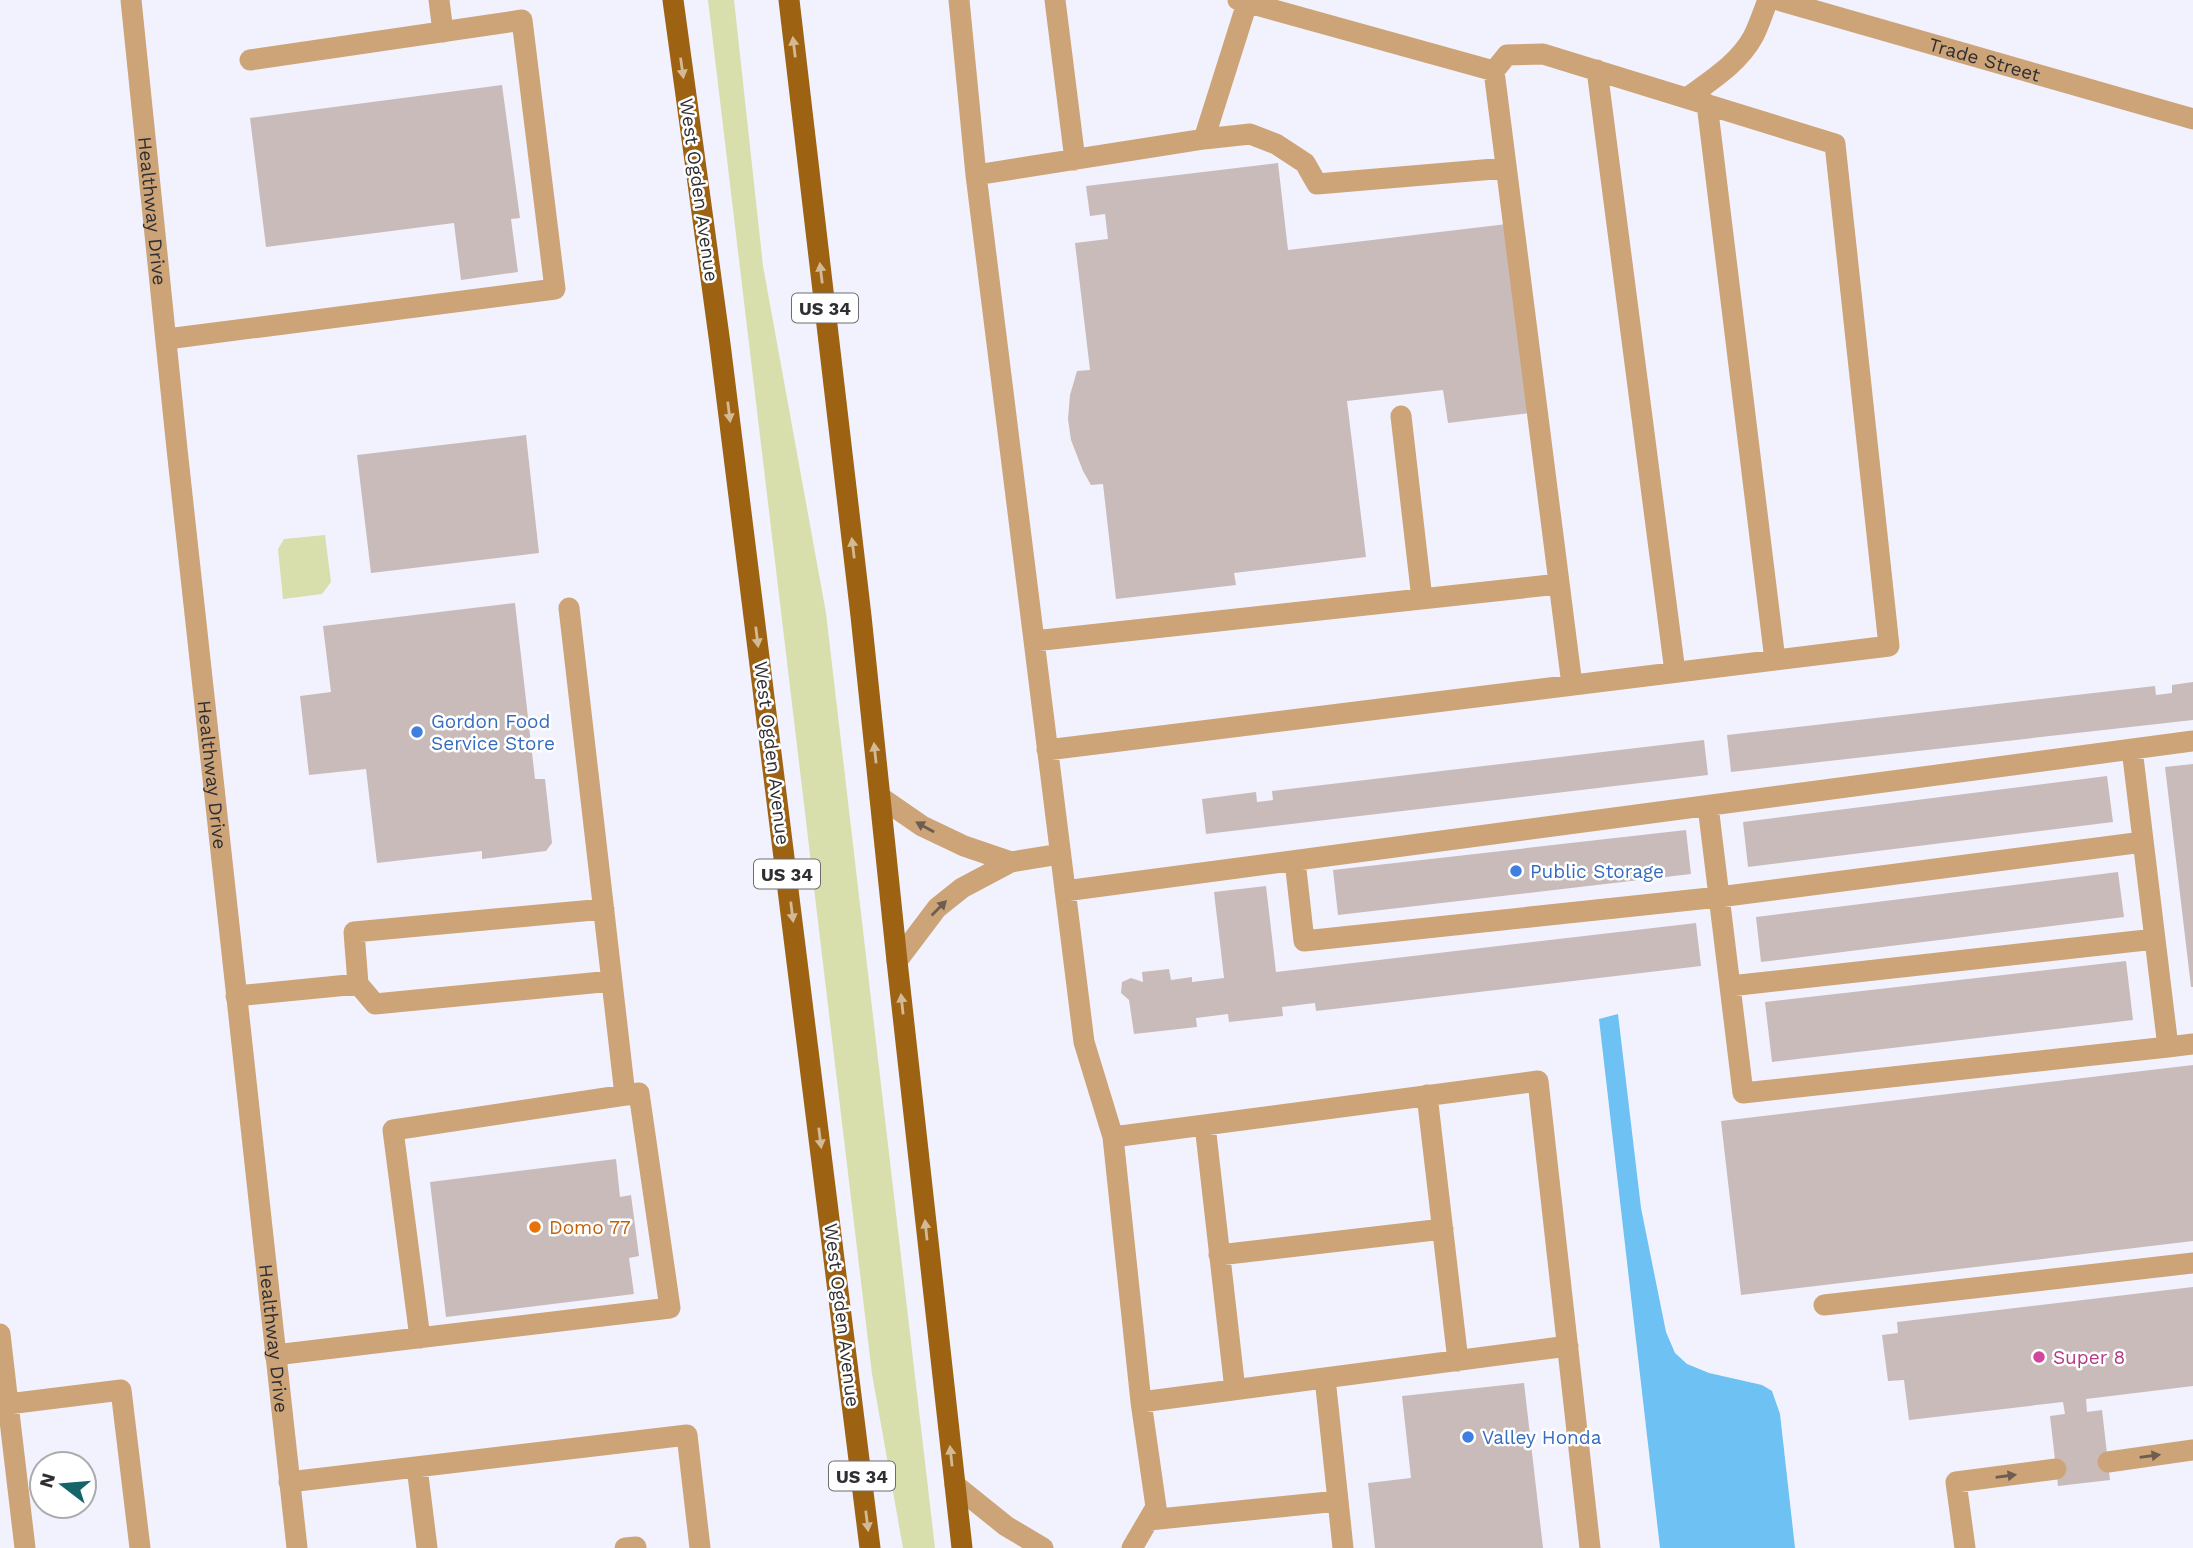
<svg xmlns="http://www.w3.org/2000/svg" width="2193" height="1548" font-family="'Work Sans',sans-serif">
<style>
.green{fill:#d8deac}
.water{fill:#6dc1f3}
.building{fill:#c8bbba}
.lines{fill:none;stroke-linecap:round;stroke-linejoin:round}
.lane{stroke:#cda478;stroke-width:21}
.street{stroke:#cda478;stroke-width:21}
.primary{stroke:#9d6312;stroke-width:21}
.oneway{fill:#d3b994}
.oneway2{fill:#6e5e4f}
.shop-dot{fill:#3f7fe0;stroke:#fff;stroke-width:2.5}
.food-dot{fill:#e8710a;stroke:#fff;stroke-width:2.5}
.hotel-dot{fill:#d1479c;stroke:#fff;stroke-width:2.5}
.labels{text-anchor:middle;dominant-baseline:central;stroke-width:5;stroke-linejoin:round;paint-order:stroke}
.shield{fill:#fff;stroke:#6d6d70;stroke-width:2}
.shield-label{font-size:18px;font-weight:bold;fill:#2f2f33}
.street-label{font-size:19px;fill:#2f2f33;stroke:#fff}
.shop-label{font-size:19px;fill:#366cbe;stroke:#fff;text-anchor:start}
.food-label{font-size:19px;fill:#c56008;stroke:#fff;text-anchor:start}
.hotel-label{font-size:19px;fill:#b23c85;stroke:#fff;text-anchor:start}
</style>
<rect width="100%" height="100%" fill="#f2f2fe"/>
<path class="green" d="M708,0h26l29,266 63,347 109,935h-32l-31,-174z
M325,535l6,47 -9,12 -39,5 -5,-50 6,-10z"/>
<path class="water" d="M1618,1014l23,194 25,124 9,21 12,11 22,9 53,12 10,6 8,23 15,134h-135l-61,-529z"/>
<path class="building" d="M502,85l18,133 -9,1 7,53 -57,8 -7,-57 -188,24 -16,-129z
M1278,163l10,87 219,-26 23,189 -82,10 -5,-33 -96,11 19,156 -132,16 2,12 -120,14 -13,-115 -12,1 -8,-14 -12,-31 -3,-21 2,-24 7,-24 13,-1 -15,-127 33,-4 -3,-25 -15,2 -4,-30z
M526,435l13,118 -168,20 -14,-118z
M515,603l20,176h10l7,64 -6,8 -64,8v-8l-105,12 -11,-94 -57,6 -9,-79 31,-4 -8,-66z
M2193,682v38l-462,52 -4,-37 428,-49 1,9 16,-2v-8z
M1704,740l4,35 -502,59 -4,-35 54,-7 1,10 16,-2 -1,-9z
M2193,764v223h-2l-26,-220z
M2107,776l6,46 -365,45 -5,-45z
M1686,830l5,44 -353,41 -5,-45z
M2118,872l6,45 -363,45 -5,-45z
M1266,886l10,86 420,-49 5,43 -385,45 -1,-8 -33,4 1,9 -54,6 -1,-8 -32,4 1,9 -63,7 -5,-34 -8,-7 1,-11 9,-4 12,4 -1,-10 27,-3 2,11 21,-3v5l32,-4 -10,-86z
M2126,961l7,59 -361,42 -7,-60z
M2193,1065v176l-452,54 -20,-174z
M616,1159l4,38 11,-2 8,61 -10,2 5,36 -188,23 -16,-135z
M2193,1287v99l-107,13 1,13 15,-2 8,70 -52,6 -8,-70 15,-2 -2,-12 -154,18 -5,-40 -16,1 -6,-46 16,-2 -1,-11z
M1524,1383l19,165h-168l-7,-65 43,-5 -9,-82z"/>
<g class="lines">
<path class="lane" d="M439,0l4,32
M959,0l17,175
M1055,0l20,160
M1238,0l256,71
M1597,70l78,602
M1687,98c24,-18 51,-34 66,-61 6,-11 10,-25 15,-37
M1707,104l68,556
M1204,139l46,-5 26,10 29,19 12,21 189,-16
M167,339l388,-50 -33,-269 -272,40
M1401,416l21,183
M569,608l56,487
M1034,641l525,-57
M1047,750l842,-104 -54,-502 -292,-90 -36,1 -13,16 78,614
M880,797l42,29 42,20 47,16
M1708,806l35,287 425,-46 -36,-298
M1295,861l9,80 415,-44 424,-55
M1065,891l1128,-150
M897,961l40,-53 25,-20 49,-26 49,-8
M358,984l-4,-52 250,-23
M1730,986l425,-47
M236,996l122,-12 17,20 237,-23
M2168,1047l25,-3
M1427,1095l31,266
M1205,1125l30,265
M1113,1137l-29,-95 -108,-867 228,-36 44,-139
M1219,1255l224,-26
M1824,1305l369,-42
M0,1334l8,70
M275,1355l395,-47 -31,-215 -246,37 27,208
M1325,1378l18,170
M1141,1402l-28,-265 425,-56 52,467
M2108,1462l85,-12
M417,1467l10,81
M289,1482l398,-47 13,113
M955,1485l51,41 37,22
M1149,1520l189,-19
M25,1548l-17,-144 113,-14 19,158
M625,1548l11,-1
M1132,1548l24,-41 -15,-105 427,-56
M1965,1548l-9,-66 100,-13"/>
<g class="street">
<path id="s1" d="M131,0l46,449 120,1099"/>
<path id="s2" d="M1778,0l415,119"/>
</g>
<path class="primary" d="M673,0l47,344 150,1204
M789,0l72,616 36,345 65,587"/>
</g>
<defs><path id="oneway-solid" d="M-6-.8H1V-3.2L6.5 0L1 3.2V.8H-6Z" transform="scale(1.75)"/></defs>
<g class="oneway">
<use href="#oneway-solid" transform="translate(794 47) rotate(-97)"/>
<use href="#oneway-solid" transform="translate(682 68) rotate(82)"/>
<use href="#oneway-solid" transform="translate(821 273) rotate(-97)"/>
<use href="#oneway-solid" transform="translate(729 412) rotate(83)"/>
<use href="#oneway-solid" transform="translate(853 548) rotate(-97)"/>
<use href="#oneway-solid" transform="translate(757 637) rotate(83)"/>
<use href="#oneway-solid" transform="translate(875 753) rotate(-96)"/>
<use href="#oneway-solid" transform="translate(792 912) rotate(83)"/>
<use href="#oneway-solid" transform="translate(902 1004) rotate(-96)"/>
<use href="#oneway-solid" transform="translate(820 1138) rotate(83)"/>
<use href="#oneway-solid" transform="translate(926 1230) rotate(-96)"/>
<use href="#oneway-solid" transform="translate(951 1456) rotate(-96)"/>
<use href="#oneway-solid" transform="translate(867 1521) rotate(83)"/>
</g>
<g class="oneway2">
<use href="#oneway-solid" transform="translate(925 827) rotate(-151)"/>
<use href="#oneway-solid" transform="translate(939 908) rotate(-45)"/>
<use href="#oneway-solid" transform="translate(2150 1456) rotate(-8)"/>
<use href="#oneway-solid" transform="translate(2006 1476) rotate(-8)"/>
</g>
<g class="shop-dot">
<circle cx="417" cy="732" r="7"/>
<circle cx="1516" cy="871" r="7"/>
<circle cx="1468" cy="1437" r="7"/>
</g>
<circle class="food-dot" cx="535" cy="1227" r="7"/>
<circle class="hotel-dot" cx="2039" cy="1357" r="7"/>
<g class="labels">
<g class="shield">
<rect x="792" y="293.5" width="66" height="29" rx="5"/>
<rect x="754" y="859.5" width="66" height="29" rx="5"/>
<rect x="829" y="1461.5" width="66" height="29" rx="5"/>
</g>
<g class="shield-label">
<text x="825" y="308">US 34</text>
<text x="787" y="874">US 34</text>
<text x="862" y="1476">US 34</text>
</g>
<g class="street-label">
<text stroke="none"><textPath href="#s2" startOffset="215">Trade Street</textPath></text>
<text transform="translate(699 190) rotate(82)">West Ogden Avenue</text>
<text stroke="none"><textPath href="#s1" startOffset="212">Healthway Drive</textPath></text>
<text transform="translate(772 753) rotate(83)">West Ogden Avenue</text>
<text stroke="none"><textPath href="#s1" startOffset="779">Healthway Drive</textPath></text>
<text transform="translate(842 1315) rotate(83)">West Ogden Avenue</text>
<text stroke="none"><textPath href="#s1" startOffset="1346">Healthway Drive</textPath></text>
</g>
<g class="shop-label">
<text x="431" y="721">Gordon Food<tspan x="431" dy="22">Service Store</tspan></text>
<text x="1530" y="871">Public Storage</text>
<text x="1482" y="1437">Valley Honda</text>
</g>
<g class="food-label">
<text x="549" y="1227">Domo 77</text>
</g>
<g class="hotel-label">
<text x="2053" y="1357">Super 8</text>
</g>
</g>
<g transform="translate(63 1485) rotate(286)"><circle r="33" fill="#ffffff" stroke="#acacad" stroke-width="2"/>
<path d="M0-5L12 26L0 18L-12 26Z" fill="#156469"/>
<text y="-10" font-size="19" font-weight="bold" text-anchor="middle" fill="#2f2f33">N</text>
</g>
</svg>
